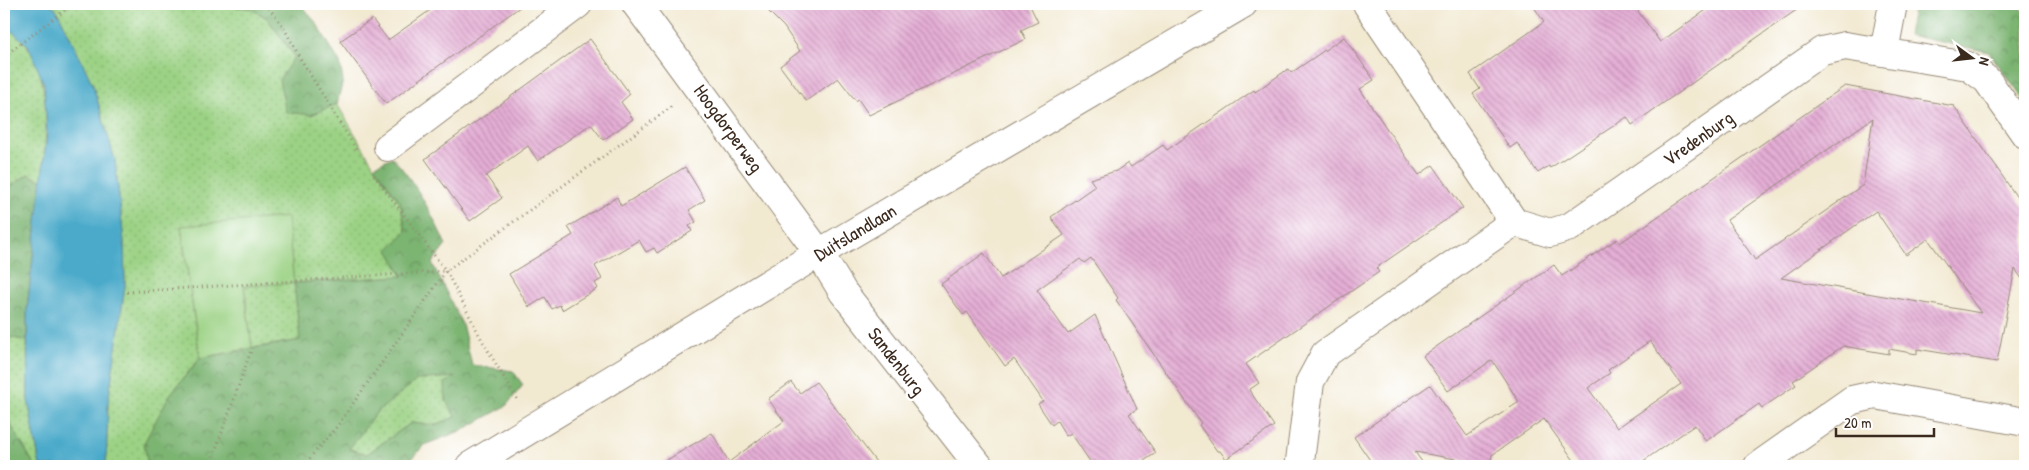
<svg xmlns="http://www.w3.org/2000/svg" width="2029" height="470" font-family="'Patrick Hand',sans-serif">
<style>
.grass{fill:url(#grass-dots);stroke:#6b7e51}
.forest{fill:url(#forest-crowns);stroke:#5c6f48;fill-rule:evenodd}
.pitch{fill:#9bd284;stroke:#6b7e51}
.water{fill:#4baaca;stroke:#436a74}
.building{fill:url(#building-back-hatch);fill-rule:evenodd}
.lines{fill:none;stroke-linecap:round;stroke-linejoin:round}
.minor-casing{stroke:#968a78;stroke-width:30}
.secondary-casing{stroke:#968a78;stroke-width:30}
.path{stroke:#968a78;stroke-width:3;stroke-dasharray:1 4;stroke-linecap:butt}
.minor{stroke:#fff;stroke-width:28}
.secondary{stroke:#fff;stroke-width:28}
.labels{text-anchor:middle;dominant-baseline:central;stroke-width:5;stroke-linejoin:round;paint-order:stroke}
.street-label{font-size:19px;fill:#3b2a1e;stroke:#fff}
</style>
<defs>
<pattern id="grass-dots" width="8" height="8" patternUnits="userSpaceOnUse" patternTransform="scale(1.25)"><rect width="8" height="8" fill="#9bd284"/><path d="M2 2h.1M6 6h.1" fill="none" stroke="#86b472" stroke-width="1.8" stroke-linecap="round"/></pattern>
<pattern id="forest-crowns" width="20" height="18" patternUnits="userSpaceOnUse" patternTransform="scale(1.25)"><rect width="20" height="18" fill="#7cb472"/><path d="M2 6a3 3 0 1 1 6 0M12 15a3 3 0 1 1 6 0" fill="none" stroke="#67935d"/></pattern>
<pattern id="building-back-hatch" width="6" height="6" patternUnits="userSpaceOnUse" patternTransform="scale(1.25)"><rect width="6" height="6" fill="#e5aed6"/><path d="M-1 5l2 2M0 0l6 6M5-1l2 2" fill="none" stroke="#bb8ead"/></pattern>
</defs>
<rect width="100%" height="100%" fill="#fff"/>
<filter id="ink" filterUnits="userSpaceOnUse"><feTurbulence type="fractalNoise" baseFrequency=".02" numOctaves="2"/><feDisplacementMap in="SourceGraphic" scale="10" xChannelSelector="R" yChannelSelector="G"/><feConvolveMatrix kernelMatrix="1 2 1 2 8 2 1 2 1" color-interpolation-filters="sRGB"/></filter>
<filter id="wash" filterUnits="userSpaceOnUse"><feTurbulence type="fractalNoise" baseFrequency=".0096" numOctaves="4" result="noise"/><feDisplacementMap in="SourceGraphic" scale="20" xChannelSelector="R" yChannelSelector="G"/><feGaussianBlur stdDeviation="1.12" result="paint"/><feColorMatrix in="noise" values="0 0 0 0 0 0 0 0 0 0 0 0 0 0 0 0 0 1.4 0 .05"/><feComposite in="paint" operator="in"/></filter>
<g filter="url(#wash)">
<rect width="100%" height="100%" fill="#f2e9d1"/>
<path class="grass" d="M51,4h181l2,3 16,1 17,10 28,39 -16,23 32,35 26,-11 37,62 26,36 6,29 -3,45 -109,7 7,57 -49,8 -8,-62 -63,-60 19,132 -31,38 -24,47 3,23h-42l2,-63 17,-117 -1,-44 -9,-82 -22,-75 -35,-73z
M4,24c7,6 18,12 23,21 26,40 19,91 15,136l-14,-7 -24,17z
M9,337l18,4 1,59 12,66h-5l-31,-53v-75z
M457,376l-11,25 10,16 -21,8 -24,-2 -44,31 -18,-5 27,-36 41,-34z"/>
<path class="forest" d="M232,4h69l16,20 23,39 3,18 -6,23 -26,11 -25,-3 -7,-32 16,-24 -28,-38 -17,-10 -16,-1z
M1914,4h106l5,11v87l-36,-50 -81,-17z
M392,157c24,26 39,55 54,88l-14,18 30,61 10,41 41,6 10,14 -17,21 -43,24 -39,15 -18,21h-258l-4,-23 25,-47 31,-38 100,-18 -6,-57 109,-7 -15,-26 18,-19 -6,-29 -26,-36zM455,377l-10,6 1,18 10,16 -21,8 -24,-2 -44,31 -18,-5 27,-36 41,-33z
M28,174l14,7 -15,129v31l-18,-4 -5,1v-147z
M4,413l31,53h-31z"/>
<path class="pitch" d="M287,217l7,66 -50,3 8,62 -52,10 -19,-132z"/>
<path class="water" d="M4,4h47l7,8 35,73 22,75 9,82 1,44 -17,117 -2,63h-66l-12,-66 -1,-90 20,-177 -3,-49 -16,-39 -24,-21z"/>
<g id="blocks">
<path class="building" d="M439,4h85l-138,100 -46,-63 32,-22 16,21z
M761,4h268l9,18 -17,8 5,9 -157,76 -11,-16 -2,2 -18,-23 -32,23 -26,-35 20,-15 -16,-24z
M1532,4h101l27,38 55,-38h90l-173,121 -5,-8 -77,51 -1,-2 -11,7 -21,-30 -7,5 -37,-54 7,-5 -10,-15 74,-52z
M1344,37l30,43 -14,9 31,46 28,40 14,-10 30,43 -87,60 3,4 -133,92 13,19 -10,7 25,36 -48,33 -6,-8h-3l-18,-26 2,-2 -85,-123 2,-2 -27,-40 -7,5 -4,-4 -43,31 31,44 27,-19 42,94 -8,5 27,39 -20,13h-43l-22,-33 -5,3 -9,-15 -5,4 -14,-21 5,-3 -29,-42 -9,7 -38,-54 -4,3 -22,-31 43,-31 17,25 63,-43 -13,-18 44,-31 -5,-7 26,-8 12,-8 3,4 32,-22 4,5 87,-60 1,2 33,-23 3,4z
M590,39l40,55 -9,8 12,17 -30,21 -12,-16 -53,37 -10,-15 -42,30 16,22 -32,23 -45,-62z
M1845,86l109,20 71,103v74l-10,-14 -18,93 -80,-13v5l-28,-5v5l-46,-8 -50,35 3,4 -34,23 -3,-4 -53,37 -11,-16 -59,41h-58l-34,-47 -52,36 -2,10 -75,-13 10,14h-51l-20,-29 76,-52 37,51 52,-34 -27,-42 -44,31 -25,-35 131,-91 8,11 55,-37 3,4zM1873,118l-10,67 -108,75 -28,-40zM1876,211l30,44 22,-16 53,74 -200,-35zM1650,341l31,43 -64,44 -29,-40 22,-15 -2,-3z
M685,167l20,33 -16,10 7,12 -7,4 3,5 -35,22 -3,-5 -8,4 -7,-12 -44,26 7,13 -7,4 3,5 -36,22 -2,-5 -8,4 -7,-12 -16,10 -20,-33 64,-39 -5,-8 49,-30 4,9z
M791,382l9,11 16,-11 63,84h-222l55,-33 17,29 55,-41 -16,-22z"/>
</g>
</g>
<g filter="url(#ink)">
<use href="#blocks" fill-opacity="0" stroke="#968a78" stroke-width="1"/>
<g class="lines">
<g class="minor-casing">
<path id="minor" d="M636,4l183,249 24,39 136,174
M1367,4l147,218
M1884,52l9,-48
M388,147l190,-143
M1302,466l-2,-5 10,-79 15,-28 189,-132 36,11 20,-6 252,-176 23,-5 123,20 19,14 38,54
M1758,466l94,-66 23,-5 150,27"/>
</g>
<g class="secondary-casing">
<path id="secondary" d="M470,466l349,-213 424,-249"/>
</g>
<path class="path" d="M266,4l17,22 17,32 56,91
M4,56l69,-52
M374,175l72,96 37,71 35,59
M127,292l319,-21
M210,466l42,-118
M303,466l35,-41 108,-154 228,-166"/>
<use href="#minor" class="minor"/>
<use href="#secondary" class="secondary"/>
</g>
</g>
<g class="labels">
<g class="street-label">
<text transform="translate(729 128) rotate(54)">Hoogdorperweg</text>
<text transform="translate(1698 138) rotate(-35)">Vredenburg</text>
<text transform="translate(855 232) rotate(-31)">Duitslandlaan</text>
<text transform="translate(897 361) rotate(52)">Sandenburg</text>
</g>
</g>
<rect width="2029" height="470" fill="none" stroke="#fff" stroke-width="20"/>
<g transform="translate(1972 58) rotate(105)" stroke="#ffffff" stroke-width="4" paint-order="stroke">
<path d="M0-4L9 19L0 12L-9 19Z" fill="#3b2a1e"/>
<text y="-8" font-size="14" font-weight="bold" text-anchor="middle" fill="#3b2a1e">N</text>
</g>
<path d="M1836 428v8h98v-8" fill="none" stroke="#3b2a1e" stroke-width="2.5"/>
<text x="1844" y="428" font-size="15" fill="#3b2a1e" stroke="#ffffff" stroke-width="4" paint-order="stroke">20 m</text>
</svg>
